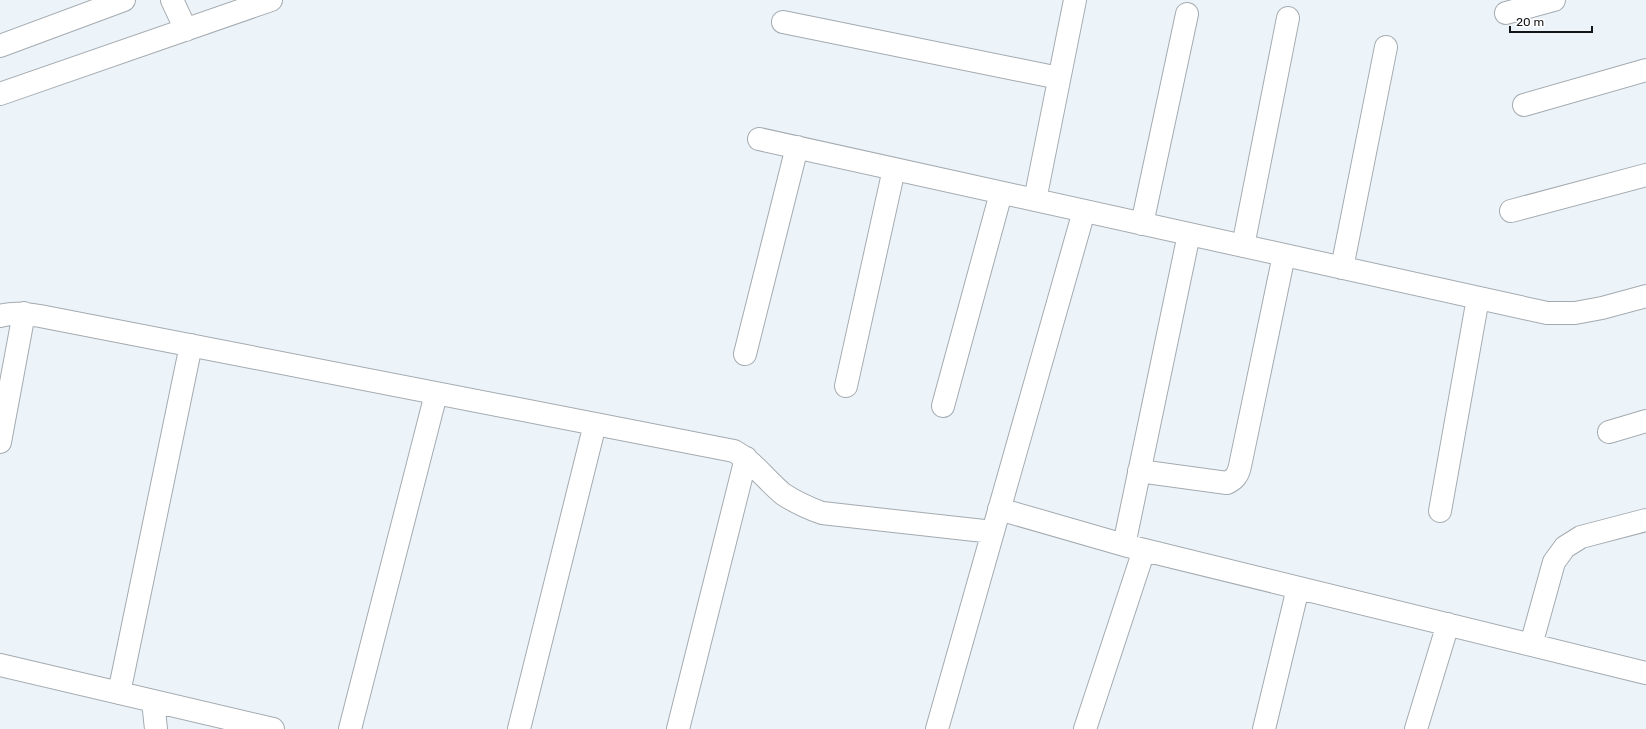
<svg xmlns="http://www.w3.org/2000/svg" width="1646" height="729" font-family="Rubik,sans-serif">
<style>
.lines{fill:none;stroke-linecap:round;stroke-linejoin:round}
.minor-casing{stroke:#a4abb0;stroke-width:24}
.minor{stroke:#fff;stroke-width:22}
</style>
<rect width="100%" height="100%" fill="#ecf3f9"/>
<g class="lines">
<g class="minor-casing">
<path id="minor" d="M172,0l14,30
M1506,13l48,-13
M783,22l276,56
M0,46l124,-46
M0,94l271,-94
M1524,105l122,-35
M759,139l788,174h28l27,-5 44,-12
M1035,200l40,-200
M1511,211l135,-36
M1142,224l45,-210
M1243,246l45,-228
M1342,268l44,-221
M0,316c13,-4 27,-2 40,0l694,135c20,11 32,29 49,43 12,8 25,14 39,19l171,19
M745,354l52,-207
M846,386l48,-217
M943,406l58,-213
M1609,432l37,-11
M0,442l24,-129
M1139,471l88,12c8,-4 11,-8 13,-17l44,-211
M999,509l125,36 522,128
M1440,511l38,-213
M1124,545l65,-311
M1531,645l23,-83 11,-15 16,-10 65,-17
M0,665l273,64
M119,693l72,-348
M153,701l3,28
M350,729l86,-335
M519,729l76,-305
M678,729l68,-271
M937,729l147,-518
M1085,729l59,-179
M1264,729l34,-141
M1416,729l32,-105"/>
</g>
<use href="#minor" class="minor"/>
</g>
<path d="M1510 26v6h82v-6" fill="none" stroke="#131517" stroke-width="2"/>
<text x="1516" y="26" font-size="12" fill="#131517" stroke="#ffffff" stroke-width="3" paint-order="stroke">20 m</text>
</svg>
